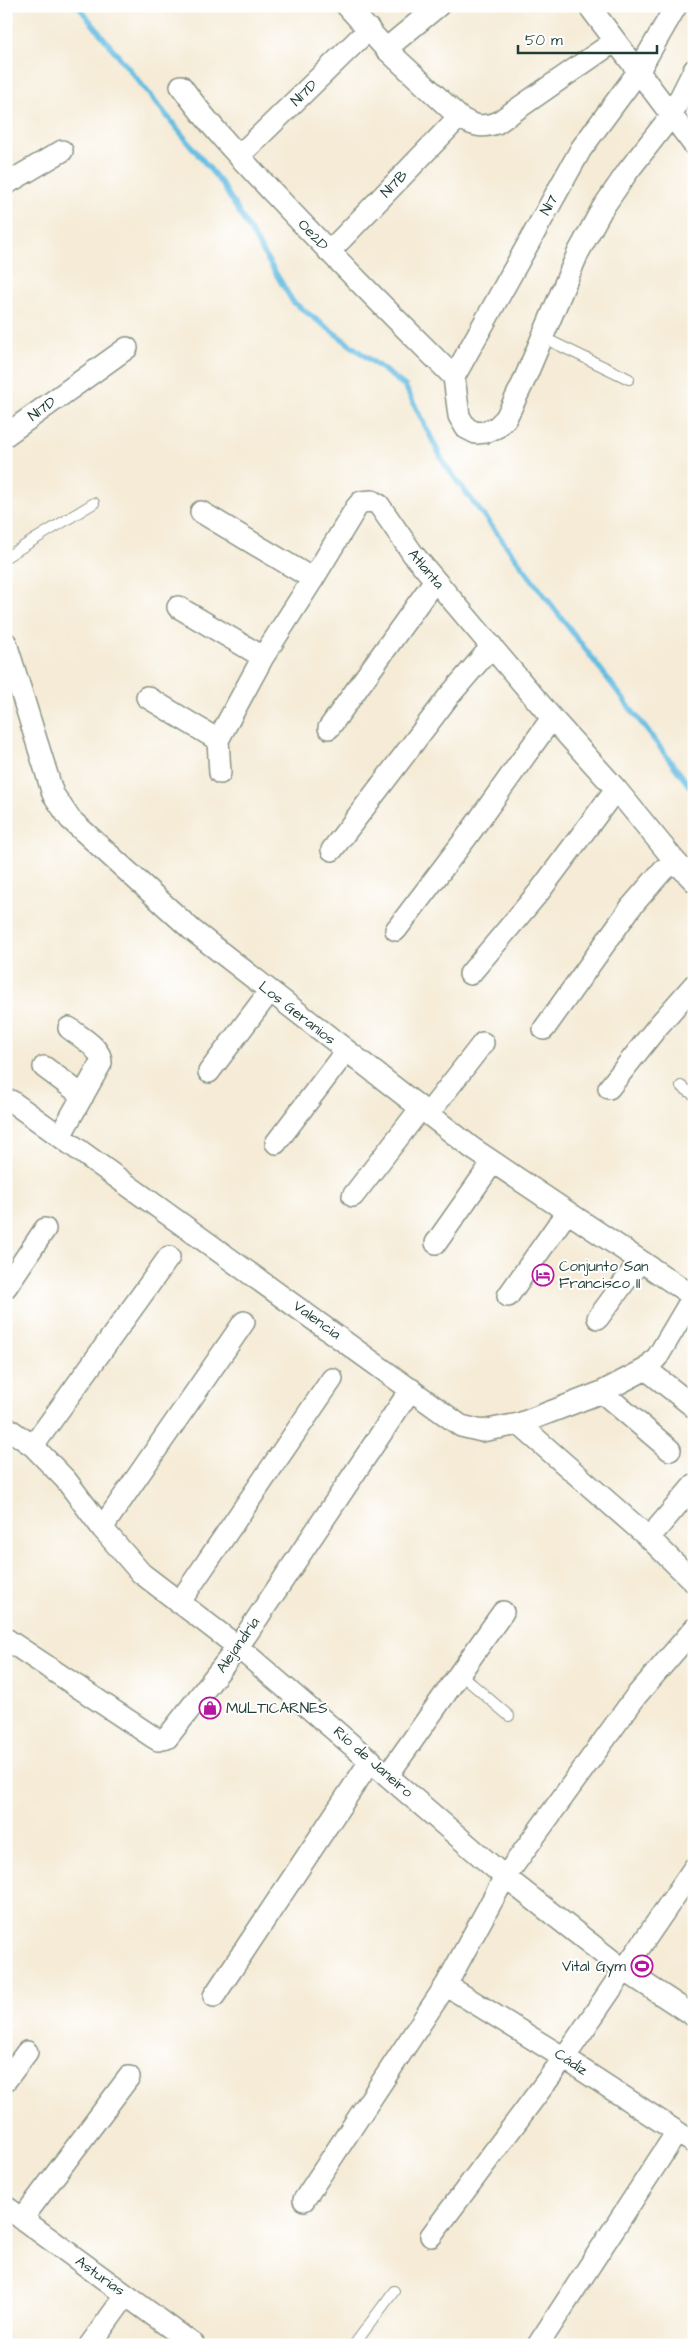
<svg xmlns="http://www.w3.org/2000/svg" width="700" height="2351" font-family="'Architects Daughter',sans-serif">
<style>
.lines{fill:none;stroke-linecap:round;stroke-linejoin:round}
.stream{stroke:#65bde2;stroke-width:5.5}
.service-casing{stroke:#8a9485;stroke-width:12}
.minor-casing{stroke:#8a9485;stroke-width:24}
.service{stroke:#fff;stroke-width:10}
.minor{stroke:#fff;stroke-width:21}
.labels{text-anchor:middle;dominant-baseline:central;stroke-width:4;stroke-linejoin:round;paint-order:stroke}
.street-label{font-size:15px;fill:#1f3d34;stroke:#fff}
.poi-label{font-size:15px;fill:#1f3d34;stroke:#fff;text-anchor:start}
</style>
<rect width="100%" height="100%" fill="#fff"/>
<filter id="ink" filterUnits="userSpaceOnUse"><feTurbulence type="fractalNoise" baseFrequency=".02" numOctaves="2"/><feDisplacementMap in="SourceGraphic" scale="10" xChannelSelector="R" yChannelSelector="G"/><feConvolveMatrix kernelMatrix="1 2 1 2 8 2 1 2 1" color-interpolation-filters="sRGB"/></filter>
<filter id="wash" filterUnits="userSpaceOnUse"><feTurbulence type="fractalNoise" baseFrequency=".0096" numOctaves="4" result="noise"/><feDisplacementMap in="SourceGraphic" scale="20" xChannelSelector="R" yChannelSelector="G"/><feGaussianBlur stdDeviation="1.12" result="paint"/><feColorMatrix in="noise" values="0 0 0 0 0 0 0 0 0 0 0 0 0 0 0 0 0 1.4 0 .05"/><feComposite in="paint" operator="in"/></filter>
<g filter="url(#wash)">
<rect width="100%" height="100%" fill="#f5ebd6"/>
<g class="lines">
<path class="stream" d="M78,6l144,178 71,118 112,84 40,79 249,327"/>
</g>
</g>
<g filter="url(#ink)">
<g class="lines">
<g class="service-casing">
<path id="service" d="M542,337l87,42
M6,557l88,-54
M681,1086l13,9
M459,1673l50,43
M354,2345l40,-54"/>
</g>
<g class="minor-casing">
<path id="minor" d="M347,6l39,43 73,68c14,9 22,11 38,6l118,-82
M589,6l105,139
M676,6l-38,66 -57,77 -127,228 5,39 7,12 10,5 10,-1 11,-5 9,-9 17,-35 55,-130 24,-44 26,-38 43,-55 23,-46
M386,49l52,-43
M181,86c30,42 65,78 100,115 56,60 115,118 173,176
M239,156l130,-127
M6,184l56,-33
M329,252l130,-135
M6,435l121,-87
M201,512l112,67
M178,607l85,50
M6,643l47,151 17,25 122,111 280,218 221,148
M147,697l71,43
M329,728l106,-148
M220,773l-2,-33 45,-83 50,-78 43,-71 5,-6 11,-1 7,4 34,49 139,164 64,71 59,72 19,20
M332,850l117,-154 43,-50
M396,930l70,-92 86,-120
M470,974l69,-82 77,-103
M544,1029l87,-122 32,-37 12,-9
M44,1067l39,29
M209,1072l61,-81
M609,1088l49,-62 36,-41
M11,1101l450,325 21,5 37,-7 83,-32 44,-23 12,-13 36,-61
M428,1114l55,-71
M60,1136l41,-73c1,-15 -21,-26 -32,-35
M276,1143l70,-92
M353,1196l68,-88
M436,1243l57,-81
M6,1287l39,-58
M508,1296l59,-84
M598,1318l42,-57
M646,1369l48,38
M602,1392l68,58
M519,1424l130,114 45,44
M6,1427l27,19 33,34 36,48 39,45 97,74 267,230 119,93 70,46
M33,1446l136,-189
M102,1528l142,-206
M649,1538l45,-53
M179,1603l153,-224
M6,1639l147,98 5,3 9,-2 71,-91 173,-258
M388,1775l115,-163
M446,1985l118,73 130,85
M214,1996l157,-236
M6,2080l21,-28
M304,2200l142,-215 59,-108 131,-181 58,-67
M6,2207l188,138
M22,2219l107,-142
M431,2236l133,-178 130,-190
M90,2345l36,-50
M538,2345l139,-213"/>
</g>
<use href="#service" class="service"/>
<use href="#minor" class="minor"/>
</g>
</g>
<defs>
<g id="hotel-ring" transform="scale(1.125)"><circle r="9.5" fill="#fff" stroke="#b5179e" stroke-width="1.5"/><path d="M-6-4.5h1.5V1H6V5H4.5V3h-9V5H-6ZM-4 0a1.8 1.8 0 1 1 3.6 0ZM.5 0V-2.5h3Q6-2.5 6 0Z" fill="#b5179e"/></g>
<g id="shop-ring" transform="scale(1.125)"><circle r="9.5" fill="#fff" stroke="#b5179e" stroke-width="1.5"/><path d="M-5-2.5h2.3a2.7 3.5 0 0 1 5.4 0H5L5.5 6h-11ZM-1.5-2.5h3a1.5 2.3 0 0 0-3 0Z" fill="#b5179e"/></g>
<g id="stadium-ring" transform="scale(1.125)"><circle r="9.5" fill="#fff" stroke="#b5179e" stroke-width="1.5"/><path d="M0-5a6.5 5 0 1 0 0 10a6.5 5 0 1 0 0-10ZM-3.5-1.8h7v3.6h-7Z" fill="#b5179e"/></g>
</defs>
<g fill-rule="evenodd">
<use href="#hotel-ring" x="543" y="1275"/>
<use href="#shop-ring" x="210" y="1708"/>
<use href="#stadium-ring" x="642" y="1966"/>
</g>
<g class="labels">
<g class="street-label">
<text transform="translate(304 93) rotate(-44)">N17D</text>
<text transform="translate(394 184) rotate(-46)">N17B</text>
<text transform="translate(549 205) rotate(-61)">N17</text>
<text transform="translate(313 235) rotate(47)">Oe2D</text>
<text transform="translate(42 409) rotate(-36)">N17D</text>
<text transform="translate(426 569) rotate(50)">Atlanta</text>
<text transform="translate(297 1013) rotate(38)">Los Geranios</text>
<text transform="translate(317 1320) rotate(36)">Valencia</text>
<text transform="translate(238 1645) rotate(-55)">Alejandría</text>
<text transform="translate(373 1762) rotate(41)">Río de Janeiro</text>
<text transform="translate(571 2062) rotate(33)">Cádiz</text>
<text transform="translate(100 2276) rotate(36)">Asturias</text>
</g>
<g class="poi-label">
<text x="559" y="1266">Conjunto San<tspan x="559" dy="17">Francisco II</tspan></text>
<text x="226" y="1708">MULTICARNES</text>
<text x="626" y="1966" text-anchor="end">Vital Gym</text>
</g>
</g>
<rect width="700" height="2351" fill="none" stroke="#fff" stroke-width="25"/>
<path d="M518 45v8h139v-8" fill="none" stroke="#1f3d34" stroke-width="2.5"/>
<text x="525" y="45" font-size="15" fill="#1f3d34" stroke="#ffffff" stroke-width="4" paint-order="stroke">50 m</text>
</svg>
